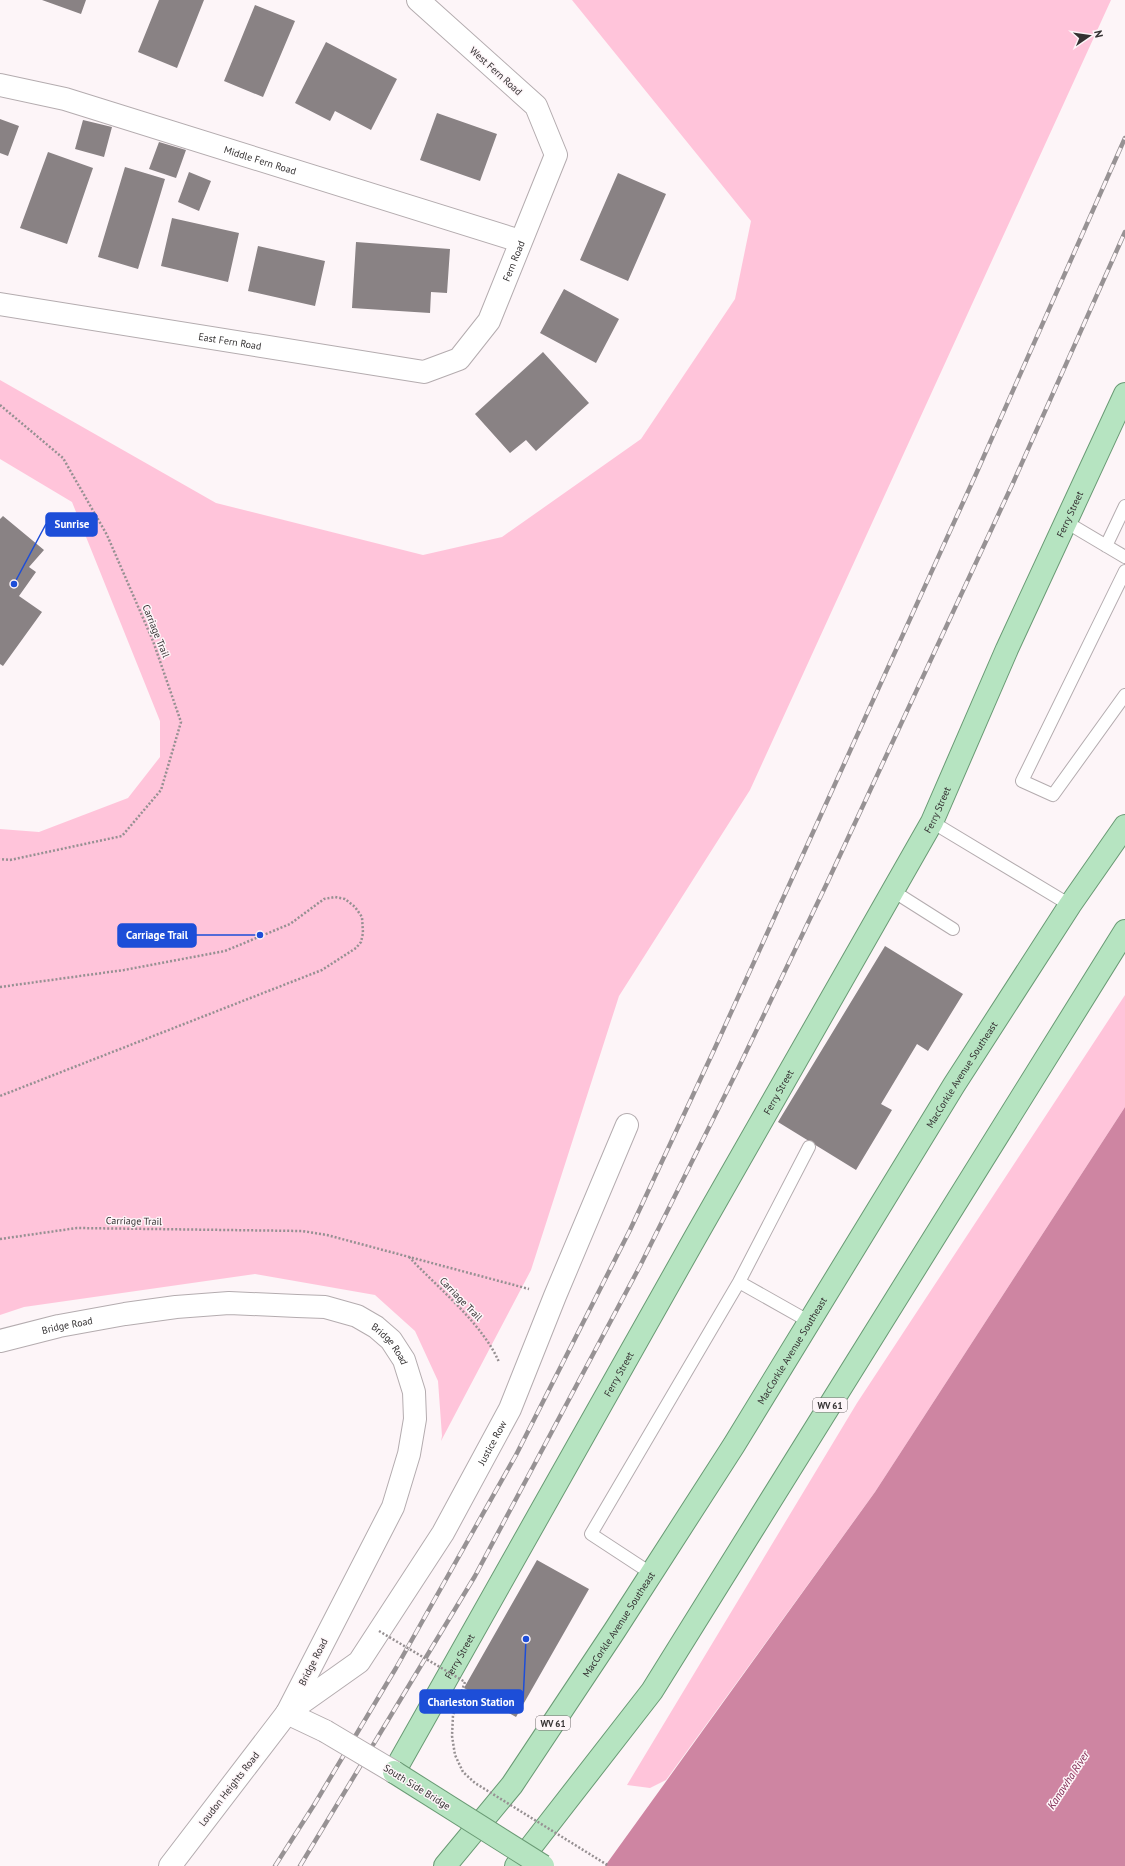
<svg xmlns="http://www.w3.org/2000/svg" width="1125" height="1866" font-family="'PT Sans',sans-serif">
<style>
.green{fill:#ffc4da}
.water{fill:#ce85a2}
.building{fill:#898284}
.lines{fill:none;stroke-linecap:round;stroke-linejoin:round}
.service-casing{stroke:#b4acaf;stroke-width:14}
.minor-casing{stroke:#b4acaf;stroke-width:24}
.tertiary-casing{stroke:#b4acaf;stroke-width:24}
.primary-casing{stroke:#699a74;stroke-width:24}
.path{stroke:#969092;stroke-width:2.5;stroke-dasharray:2 2;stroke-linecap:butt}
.service{stroke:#fff;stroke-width:12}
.minor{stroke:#fff;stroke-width:22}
.tertiary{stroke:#fff;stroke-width:22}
.primary{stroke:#b6e4c1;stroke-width:22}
.rail-casing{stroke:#979294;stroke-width:4.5}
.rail{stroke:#fdf5f8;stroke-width:3;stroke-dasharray:9;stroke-linecap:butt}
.tertiary-bridge-casing{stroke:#b4acaf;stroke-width:24;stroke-linecap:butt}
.primary-bridge-casing{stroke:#699a74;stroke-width:24;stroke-linecap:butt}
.path-bridge{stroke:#969092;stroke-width:2.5;stroke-dasharray:2 2;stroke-linecap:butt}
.tertiary-bridge{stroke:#fff;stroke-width:22}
.primary-bridge{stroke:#b6e4c1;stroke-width:22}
.labels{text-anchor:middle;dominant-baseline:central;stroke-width:3;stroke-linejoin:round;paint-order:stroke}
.shield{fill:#fdf5f8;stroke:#706c6d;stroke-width:1}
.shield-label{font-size:9px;font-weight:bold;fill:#343132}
.street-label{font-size:10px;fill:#343132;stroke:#fdf5f8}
.water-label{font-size:11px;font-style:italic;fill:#7e2750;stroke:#fdf5f8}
.leader{fill:none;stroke:#1d4ed8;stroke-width:1.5}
.callout-dot{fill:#1d4ed8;stroke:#fdf5f8;stroke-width:1.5}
.callout{fill:#1d4ed8;stroke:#1d4ed8;stroke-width:1.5}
.callout-label{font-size:11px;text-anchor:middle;font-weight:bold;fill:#fff}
</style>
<rect width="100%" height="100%" fill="#fdf5f8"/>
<path class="green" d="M572,0h539l-361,790 -131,206 -88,274 -90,171 1,-5 -4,-55 -23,-50 -40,-36 -120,-21 -231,33 -24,8v-486l39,3 89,-34 32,-41v-36l-88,-219 -72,-43v-79l216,123 207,52 79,-18 139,-98 94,-140 16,-78z
M1125,995v112l-250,385 -209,288 -16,8 -23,-3 230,-382z"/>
<path class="water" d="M1125,1107v759h-520l270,-374z"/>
<path class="building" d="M42,0h44l-5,14z
M159,0h45l-27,68 -39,-16z
M255,5l40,16 -32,76 -39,-16z
M326,42l71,37 -26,51 -36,-19 -5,10 -35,-18z
M437,113l60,21 -17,47 -60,-21z
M0,119l19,7 -11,30 -8,-3z
M83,120l29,7 -8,30 -29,-8z
M159,142l27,8 -10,28 -27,-9z
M48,152l45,16 -26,76 -47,-16z
M125,167l40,12 -27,90 -40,-12z
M189,172l22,9 -12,30 -21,-9z
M618,173l48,21 -38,87 -48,-21z
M172,218l67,15 -11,49 -67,-16z
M356,242l94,7 -3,44 -16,-1 -1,21 -78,-5z
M258,246l67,15 -10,45 -67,-15z
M564,289l55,30 -23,44 -56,-30z
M543,352l46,51 -53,48 -10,-11 -16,13 -35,-39z
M3,516l41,34 -15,17 7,5 -17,24 23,16 -39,54 -3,-2v-145z
M885,946l78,48 -35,57 -11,-7 -36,60 11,6 -36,60 -78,-48z
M537,1560l52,29 -73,128 -52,-29z"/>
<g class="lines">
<g class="service-casing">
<path id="service" d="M1066,522l59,35
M1106,546l19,-40
M1125,571l-103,210 31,14 72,-100
M932,822l138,83
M893,891l60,38
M739,1282l71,40
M652,1574l-61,-40 148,-252 70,-135"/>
</g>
<g class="minor-casing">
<g id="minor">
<path id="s1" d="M0,85l65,14 455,142"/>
<path id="s2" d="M0,304l424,68 35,-13 30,-38 67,-166 -20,-49 -118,-106"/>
<path id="s3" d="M287,1713l72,-51 84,-129 67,-124 45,-113 72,-171"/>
</g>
</g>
<g class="tertiary-casing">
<g id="tertiary">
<path id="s4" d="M0,1341l59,-15 66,-12 51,-7 53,-4 68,3 28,1 32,9 19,11 15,13 13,20 10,32 1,27 -6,35 -16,53 -106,206 -117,153"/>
<path d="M287,1713l38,18"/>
</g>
</g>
<g class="primary-casing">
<g id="primary">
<path id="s5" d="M394,1772l302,-536 236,-414 75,-173 118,-255"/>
<path id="s6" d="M445,1866l67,-81 103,-155 119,-185 220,-360 116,-180 55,-79"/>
<path d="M516,1866l136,-175 473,-760"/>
</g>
</g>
<path class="path" d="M0,405l63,53 44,77 46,106 28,81 -20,68 -39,46 -112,24 -10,-1
M0,987l124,-17 101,-19 65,-27 34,-25 11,-2 10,2 10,8 7,10 1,16 -2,9 -5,6 -34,22 -322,126
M0,1239l77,-11 225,3 25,4 202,54
M409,1257c29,31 73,66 90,105"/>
<use href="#service" class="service"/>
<use href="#minor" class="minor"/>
<use href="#tertiary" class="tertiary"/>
<use href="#primary" class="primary"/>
<g class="rail-casing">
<path id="rail" d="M275,1866l39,-61 82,-137 120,-213 114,-225 84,-180 262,-576 149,-336
M300,1866l175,-290 165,-310 96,-193 92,-192 185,-398 112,-251"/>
</g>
<use href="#rail" class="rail"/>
<g class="tertiary-bridge-casing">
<path id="tertiary-bridge" d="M325,1731l69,41"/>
</g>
<g class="primary-bridge-casing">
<path id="primary-bridge" d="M394,1772l149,94"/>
</g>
<path class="path-bridge" d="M379,1631l86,51 -12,33 -1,21 3,19 8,17 12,11 134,83"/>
<use href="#tertiary-bridge" class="tertiary-bridge"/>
<use href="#primary-bridge" class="primary-bridge"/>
</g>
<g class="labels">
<g class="shield">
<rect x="813" y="1398" width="34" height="14" rx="3"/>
<rect x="536" y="1716" width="34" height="14" rx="3"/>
</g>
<g class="shield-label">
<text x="830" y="1405">WV 61</text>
<text x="553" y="1723">WV 61</text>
</g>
<g class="street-label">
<text transform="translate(496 71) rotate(42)">West Fern Road</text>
<text stroke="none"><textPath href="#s1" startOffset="271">Middle Fern Road</textPath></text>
<text stroke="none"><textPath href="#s2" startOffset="580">Fern Road</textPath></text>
<text stroke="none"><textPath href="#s2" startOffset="233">East Fern Road</textPath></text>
<text stroke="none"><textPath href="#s5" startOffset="1429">Ferry Street</textPath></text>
<text transform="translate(156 631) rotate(68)">Carriage Trail</text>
<text stroke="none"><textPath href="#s5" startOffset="1105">Ferry Street</textPath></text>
<text stroke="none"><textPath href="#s6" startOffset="946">MacCorkle Avenue Southeast</textPath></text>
<text stroke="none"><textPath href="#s5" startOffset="781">Ferry Street</textPath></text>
<text transform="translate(134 1221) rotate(1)">Carriage Trail</text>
<text transform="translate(461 1299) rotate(46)">Carriage Trail</text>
<text stroke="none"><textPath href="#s4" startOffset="69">Bridge Road</textPath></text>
<text stroke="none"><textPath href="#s4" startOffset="406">Bridge Road</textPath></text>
<text stroke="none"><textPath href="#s6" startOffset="622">MacCorkle Avenue Southeast</textPath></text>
<text stroke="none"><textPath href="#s5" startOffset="457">Ferry Street</textPath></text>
<text stroke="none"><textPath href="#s3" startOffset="345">Justice Row</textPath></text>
<text stroke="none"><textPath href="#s6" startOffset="298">MacCorkle Avenue Southeast</textPath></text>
<text stroke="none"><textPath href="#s5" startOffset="133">Ferry Street</textPath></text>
<text transform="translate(313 1662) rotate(-63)">Bridge Road</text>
<text transform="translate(417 1787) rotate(32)">South Side Bridge</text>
<text transform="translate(229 1789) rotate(-52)">Loudon Heights Road</text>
</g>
<g class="water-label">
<text transform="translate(1068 1780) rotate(-57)">Kanawha River</text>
</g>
</g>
<path class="leader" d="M14 584L46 524M260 935L196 935M526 1639L523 1702"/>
<g class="callout-dot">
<circle cx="14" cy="584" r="4"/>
<circle cx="260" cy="935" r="4"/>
<circle cx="526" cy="1639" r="4"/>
</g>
<g class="callout">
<rect x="46" y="513" width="51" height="23" rx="4"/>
<rect x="118" y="924" width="78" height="23" rx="4"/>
<rect x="420" y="1690" width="103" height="23" rx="4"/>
</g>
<g class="callout-label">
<text x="72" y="528">Sunrise</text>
<text x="157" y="939">Carriage Trail</text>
<text x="471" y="1706">Charleston Station</text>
</g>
<g transform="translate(1089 36) rotate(77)" stroke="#fdf5f8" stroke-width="3" paint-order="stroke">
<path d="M0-3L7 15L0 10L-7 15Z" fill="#343132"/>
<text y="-6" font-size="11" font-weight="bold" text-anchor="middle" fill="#343132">N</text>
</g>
</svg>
